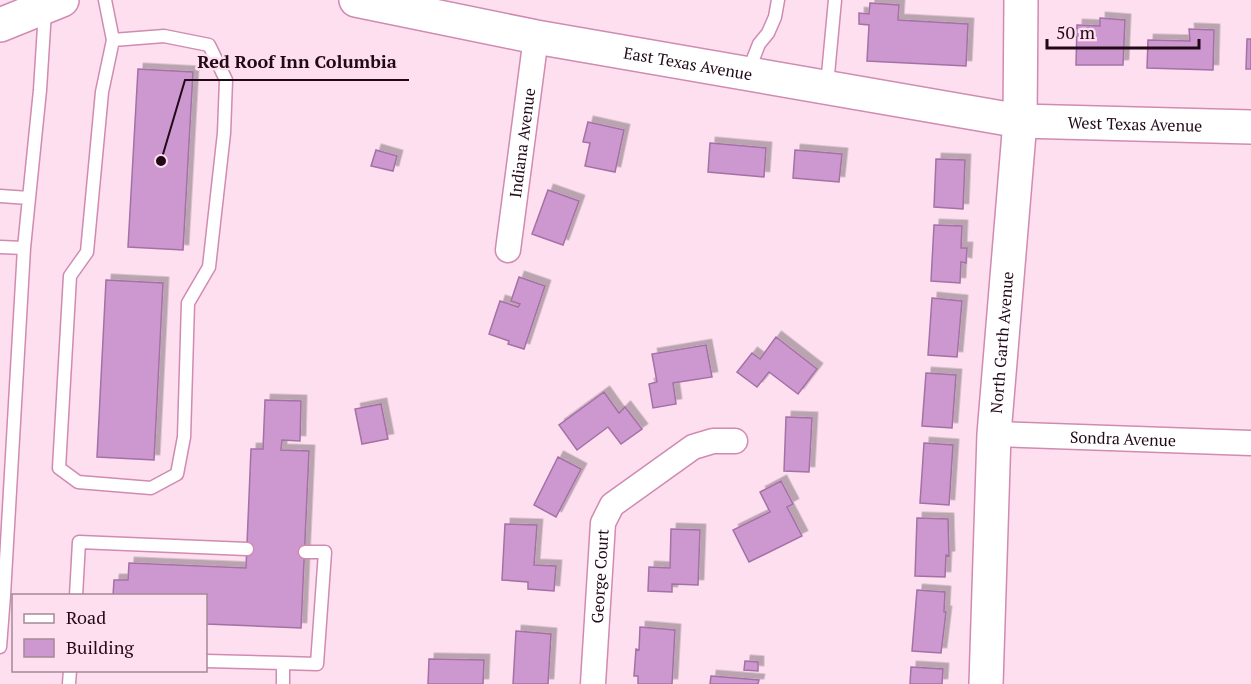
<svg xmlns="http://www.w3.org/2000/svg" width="1251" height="684" font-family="'PT Serif',serif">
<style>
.building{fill:#cc98cf;stroke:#a471a6;stroke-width:1.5;filter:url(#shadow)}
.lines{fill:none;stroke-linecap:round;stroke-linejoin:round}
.lane-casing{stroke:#d08bb2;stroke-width:15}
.street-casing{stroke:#d08bb2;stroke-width:27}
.secondary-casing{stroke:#d08bb2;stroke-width:36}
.lane{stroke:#fff;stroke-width:12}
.street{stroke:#fff;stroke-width:24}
.secondary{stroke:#fff;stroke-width:33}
.labels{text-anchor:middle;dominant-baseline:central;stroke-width:5;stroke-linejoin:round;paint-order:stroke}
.street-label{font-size:16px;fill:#220918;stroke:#fddfef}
.leader{fill:none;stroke:#220918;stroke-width:2}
.callout-dot{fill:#220918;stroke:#fddfef;stroke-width:2}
.callout-label{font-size:18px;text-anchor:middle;font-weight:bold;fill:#220918;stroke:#fddfef;stroke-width:5;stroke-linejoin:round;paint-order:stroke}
</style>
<defs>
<filter id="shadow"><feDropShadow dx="5.5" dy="-5.5" stdDeviation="0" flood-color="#0004"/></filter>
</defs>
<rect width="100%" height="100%" fill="#fddfef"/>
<path class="building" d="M870,3l29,2 -1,15 70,4 -2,42 -99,-5 2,-36 -10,-1v-11l10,1z
M1100,18l25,2 -2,45h-47l1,-40 23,1z
M1189,29l25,1 -1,40 -66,-2 1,-28 42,1z
M1247,39h4v30h-5z
M138,69l55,3 -10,178 -55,-3z
M588,122l36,8 -9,42 -30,-6 5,-23 -7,-1z
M710,143l56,5 -2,29 -56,-5z
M376,150l21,6 -4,15 -22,-5z
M795,150l47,4 -3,28 -46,-4z
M936,159l29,1 -2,49 -29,-2z
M548,190l31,11 -16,44 -31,-11z
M934,225l28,1 -1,22h6l-1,15 -5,-1 -1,21 -29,-2z
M519,277l26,9 -21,63 -16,-5 1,-3 -20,-7 11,-33 18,6 2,-3 -9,-3z
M106,280l57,3 -9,177 -57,-3z
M932,298l30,3 -5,56 -29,-2z
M776,337l41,32 -19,25 -29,-22 -12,15 -20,-15 15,-19 8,6z
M706,345l6,32 -39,6 3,21 -23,4 -4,-24 8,-2 -5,-28z
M926,373l30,2 -4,53 -30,-2z
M604,392l15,21 6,-6 17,22 -21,15 -13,-17 -31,23 -18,-25z
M265,400l36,1 -1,40 -18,-1 -1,10 28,1 -8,177 -95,-4v-28h-93l1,-16h14l1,-17 117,5 5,-119h12z
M381,404l7,35 -26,5 -7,-35z
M786,417l26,1 -3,54 -25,-1z
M924,443l29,2 -4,60 -29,-2z
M558,457l23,12 -25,48 -22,-12z
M781,481l12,23 -6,3 15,29 -53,26 -16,-32 37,-18 -10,-20z
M917,518l31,1 1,37 -3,-1 -1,22 -30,-1z
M505,524l32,1 -3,40 22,1 -2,25 -26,-2v-7l-26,-2z
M671,529l29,1 -2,55 -26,-1v8l-24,-1 1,-24 21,1z
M917,590l28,2 -1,20h2l-5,41 -29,-2z
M640,627l35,3 -3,54h-34v-8h-4l2,-27 3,1z
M516,631l35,3 -3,50h-35z
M429,659l55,1 -1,24h-55z
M745,661l13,1v9l-14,-1z
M911,667l32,2 -1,15h-32z
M711,676l48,4 -1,4h-48z"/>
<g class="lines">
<g class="lane-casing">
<path id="lane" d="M105,0l8,40 -11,52 -15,160 -17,24 -11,192 19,14 73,6 26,-14 7,-37 4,-134 21,-36 15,-134 2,-53 -17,-35 -45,-9 -51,4
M748,72l11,-28 9,-11 7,-16 3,-17
M827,85l8,-85
M0,196l29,2 11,-108 5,-79
M0,247l24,1 -20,347
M24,248l5,-50
M0,595h4l-4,52
M76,596l3,-54 168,7
M206,661l77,2v21
M283,663l34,1 8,-112h-20
M69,684l1,-14"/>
</g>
<g class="street-casing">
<g id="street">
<path id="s1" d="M508,250l28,-213"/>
<path id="s2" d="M994,434l257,9"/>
<path id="s3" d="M593,684l10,-161 9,-18 81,-58 20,-6h22"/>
</g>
</g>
<g class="secondary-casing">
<g id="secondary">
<path id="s4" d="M356,0l180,37 484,84 231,6"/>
<path d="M0,25l62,-25"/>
<path id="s5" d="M986,684l8,-250 26,-313 1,-121"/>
</g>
</g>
<use href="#lane" class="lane"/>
<use href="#street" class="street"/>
<use href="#secondary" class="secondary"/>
</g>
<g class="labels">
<g class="street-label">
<text stroke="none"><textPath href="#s4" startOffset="338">East Texas Avenue</textPath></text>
<text stroke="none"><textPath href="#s4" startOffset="790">West Texas Avenue</textPath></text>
<text stroke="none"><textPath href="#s1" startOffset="108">Indiana Avenue</textPath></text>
<text stroke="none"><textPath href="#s5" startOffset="342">North Garth Avenue</textPath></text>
<text stroke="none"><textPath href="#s2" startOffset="129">Sondra Avenue</textPath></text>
<text stroke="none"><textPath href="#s3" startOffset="108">George Court</textPath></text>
</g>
</g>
<path class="leader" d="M161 161L185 80H409"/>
<circle class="callout-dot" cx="161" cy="161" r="6"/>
<g class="callout-label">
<text x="297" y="68">Red Roof Inn Columbia</text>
</g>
<rect x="12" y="594" width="195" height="78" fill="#fddfef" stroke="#a58999" stroke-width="1.5"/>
<rect x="24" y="614" width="30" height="9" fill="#ffffff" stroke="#a58999" stroke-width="1.5"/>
<text x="66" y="624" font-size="18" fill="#220918">Road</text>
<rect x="24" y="639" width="30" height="18" fill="#cc98cf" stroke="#a58999" stroke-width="1.5"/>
<text x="66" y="654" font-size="18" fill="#220918">Building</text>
<path d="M1047 39v9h152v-9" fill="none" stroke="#220918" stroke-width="3"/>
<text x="1056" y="39" font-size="18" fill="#220918" stroke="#fddfef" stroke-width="4.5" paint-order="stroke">50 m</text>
</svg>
